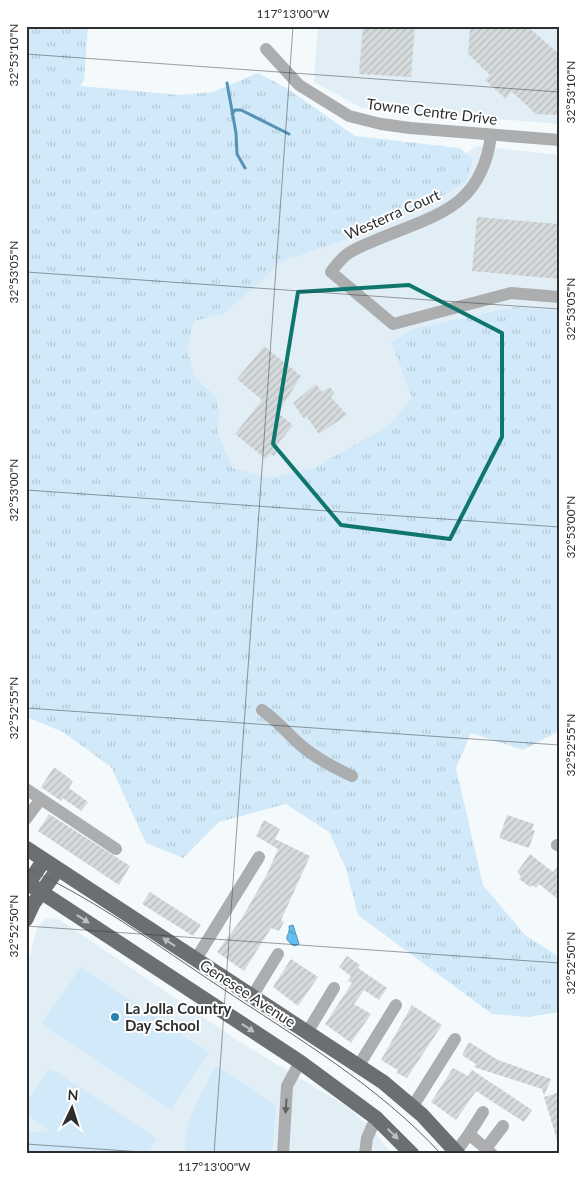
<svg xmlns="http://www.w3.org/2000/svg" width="585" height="1180" font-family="Lato,sans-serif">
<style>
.built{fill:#e2eef6}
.grass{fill:url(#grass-tufts)}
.pitch{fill:#d1e9f8}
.water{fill:url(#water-waves);stroke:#5293b6}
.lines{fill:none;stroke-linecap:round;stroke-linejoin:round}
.stream{stroke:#5293b6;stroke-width:3}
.building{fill:url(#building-hatch)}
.minor{stroke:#abadae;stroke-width:12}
.major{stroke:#6b6f71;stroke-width:15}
.tram{stroke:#616365;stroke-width:1}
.oneway{fill:#bcbebf}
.oneway2{fill:#5f6162}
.marked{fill:none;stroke:#0f766e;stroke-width:4;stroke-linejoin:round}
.ticks{fill:none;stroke:#2c2e2f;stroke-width:1;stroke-opacity:0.45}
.poi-dot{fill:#2783b0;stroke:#fff;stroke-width:2}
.labels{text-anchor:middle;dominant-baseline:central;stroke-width:4;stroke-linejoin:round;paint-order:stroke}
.street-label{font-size:15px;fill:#2c2e2f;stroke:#fff}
.poi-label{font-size:15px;font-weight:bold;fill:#2c2e2f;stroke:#fff;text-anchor:start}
.neatline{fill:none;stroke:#2c2e2f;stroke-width:2}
.ticks-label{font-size:12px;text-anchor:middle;fill:#2c2e2f}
</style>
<defs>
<pattern id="grass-tufts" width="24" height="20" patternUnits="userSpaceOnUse" patternTransform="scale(1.25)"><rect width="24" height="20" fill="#d1e9f8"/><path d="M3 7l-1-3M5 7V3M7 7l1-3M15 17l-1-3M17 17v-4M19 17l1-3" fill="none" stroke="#b4c8d5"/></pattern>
<pattern id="water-waves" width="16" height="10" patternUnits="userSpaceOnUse" patternTransform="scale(1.25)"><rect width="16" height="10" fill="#62bef0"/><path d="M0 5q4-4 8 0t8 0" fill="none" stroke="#519bc3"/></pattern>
<pattern id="building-hatch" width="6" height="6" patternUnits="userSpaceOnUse" patternTransform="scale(1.25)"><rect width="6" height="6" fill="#d5dadd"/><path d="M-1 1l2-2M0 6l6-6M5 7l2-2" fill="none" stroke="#b7bbbe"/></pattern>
</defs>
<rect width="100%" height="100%" fill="#f4f9fc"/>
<path class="built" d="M318,26h241v98l-197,-16 -48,-26z
M477,146l82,9v186l-135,74 -43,49 -157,33 -49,-181 263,-143z
M47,918l13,2 180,122 106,64 19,17 28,31h-367v-162l3,-33 8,-32z"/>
<path class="grass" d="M26,26h62l-4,54 -4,6 100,9 33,-3 45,-19 30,16 67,47 104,12 14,11 -7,23 -29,17 -78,36 -79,27 -16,17 -42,35 -28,7 -7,26 7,30 22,19 3,17 -2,17 15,38 38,10 43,-10 77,-43 22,-28 -21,-55 22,-13 102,-22 44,4v420l-36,19 -52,-17 -15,35 27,117 42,50 34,22v55l-31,5 -36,-3 -134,-99 -12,-46 -17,-37 -43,-28 -67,18 -36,36 -37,-15 -35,-76 -48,-35 -37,-15z"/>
<path class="pitch" d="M81,967l128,86 -38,57 -129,-86z
M216,1066l60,39 -4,49h-84c-11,-23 17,-67 28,-88z
M50,1068l107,71 -10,15h-118v-22l22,-1 -25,-17v-11z"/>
<path class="water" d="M293,925l6,19 -5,2c-14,-10 -3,-9 -5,-20z"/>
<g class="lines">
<path class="stream" d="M227,83l9,50 1,21 8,14
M232,114l3,-4h6l48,24"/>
</g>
<path class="building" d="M363,26h52l-4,51 -52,-3z
M470,26h57l32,28v61l-23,-1 -25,-23 -5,8 -21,-19 5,-5 -22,-21z
M477,217l82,7v55l-87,-8z
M264,346l37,30 -24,39 2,-1 14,11 -17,21 3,3 -5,7 -4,-2 -4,5 -31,-25 27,-34 -25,-21z
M316,384l6,8 8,-5 4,6 -3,4 16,18 -28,19 -13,-18 -2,3 -11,-16z
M54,767l19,14 -4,7 19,14 -7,9 -18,-13 -2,3 -20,-14z
M49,814l81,52 -11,19 -81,-54z
M507,815l27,9 -2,6 3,1 -6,17 -30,-10z
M264,820l16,9 -5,10 35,17 -29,64 3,2 -5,9 -8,-3 -27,43 -27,-19 25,-34 25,-44 11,-25 -22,-13z
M530,854l23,18 6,-7v35l-20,-16 -3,4 -4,-3 -2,2 -11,-8 2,-3 -4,-4z
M150,892l51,33 -8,11 -51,-32z
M347,956l13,9 -2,3 29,20 -8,12 -15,-10 -10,14 17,10 -20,29 -26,-19 27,-41 -4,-2 3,-5 -12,-9z
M291,959l27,18 -20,29 -25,-19z
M412,1005l30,20 -35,53 -10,-5 1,-3 -17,-10z
M469,1042l29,18 53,19 -7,17 -2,-7 -68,-22 2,-3 -14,-9z
M453,1068l15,8 4,-6 60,40 -8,12 -48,-31 -20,29 -25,-18z
M557,1093l2,7v39l-2,1 -13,-43z"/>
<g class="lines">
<path class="minor" d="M266,49l33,36 50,31 32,8 29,4 149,12
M491,135c-9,73 -55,80 -115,105 -23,10 -30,11 -45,32l62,52 118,-31 48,4
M262,710c13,9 23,20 34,31 16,15 36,26 56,35
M26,789l90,60
M26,819l14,-19
M557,845l2,1
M196,959l63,-102
M253,995l25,-41
M308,1031l26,-43
M359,1065l37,-60
M413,1106l42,-67
M469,1134l14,-22
M487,1147l16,-21
M456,1152l13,-18 23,20
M283,1154l4,-68 13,-24
M365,1154l2,-16 9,-20"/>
<path class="major" d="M26,848l357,234 39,33 36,39
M26,882l274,180 76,56 36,36
M26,887l18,-27
M26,919l7,-15 25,-35"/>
<path class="tram" d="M26,868c69,31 132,78 194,119 77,51 159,99 221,167"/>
</g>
<defs><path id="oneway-solid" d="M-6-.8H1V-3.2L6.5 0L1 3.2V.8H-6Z" transform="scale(1.25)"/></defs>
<g class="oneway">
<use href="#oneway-solid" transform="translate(83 919) rotate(33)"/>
<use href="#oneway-solid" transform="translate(169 942) rotate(-147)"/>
<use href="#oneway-solid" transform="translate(248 1028) rotate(33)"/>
<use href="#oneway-solid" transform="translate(393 1134) rotate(44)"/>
</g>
<use class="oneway2" href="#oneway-solid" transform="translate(286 1106) rotate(94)"/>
<path class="marked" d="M409,285l93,48v104l-52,102 -109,-14 -68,-81 25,-152z"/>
<path class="ticks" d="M26,54l533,38M26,272l533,37M26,490l533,37M26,708l533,37M26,926l533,37M26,1144l145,10M214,1154l79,-1128"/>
<circle class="poi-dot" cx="115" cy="1017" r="5"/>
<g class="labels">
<g class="street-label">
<text transform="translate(432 111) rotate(7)">Towne Centre Drive</text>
<text transform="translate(392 214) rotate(-24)">Westerra Court</text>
<text transform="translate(248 993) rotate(33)">Genesee Avenue</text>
</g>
<g class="poi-label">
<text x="125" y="1008">La Jolla Country<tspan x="125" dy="17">Day School</tspan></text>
</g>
</g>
<rect width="585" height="1180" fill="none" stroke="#ffffff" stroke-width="55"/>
<g transform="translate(72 1108) rotate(4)" stroke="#ffffff" stroke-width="4" paint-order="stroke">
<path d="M0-4L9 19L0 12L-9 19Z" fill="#2c2e2f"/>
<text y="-8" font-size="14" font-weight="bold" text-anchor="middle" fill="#2c2e2f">N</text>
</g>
<rect x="28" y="28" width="530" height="1124" class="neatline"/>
<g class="ticks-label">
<text x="293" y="18">117°13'00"W</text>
<text transform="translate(14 55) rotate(-90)" y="4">32°53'10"N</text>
<text transform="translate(571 92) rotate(-90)" y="4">32°53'10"N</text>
<text transform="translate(14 272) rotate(-90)" y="4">32°53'05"N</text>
<text transform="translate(571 309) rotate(-90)" y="4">32°53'05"N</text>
<text transform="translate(14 490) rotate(-90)" y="4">32°53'00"N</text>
<text transform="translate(571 527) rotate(-90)" y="4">32°53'00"N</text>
<text transform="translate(14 708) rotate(-90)" y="4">32°52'55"N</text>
<text transform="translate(571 745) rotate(-90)" y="4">32°52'55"N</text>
<text transform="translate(14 926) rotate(-90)" y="4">32°52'50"N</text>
<text transform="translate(571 963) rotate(-90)" y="4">32°52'50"N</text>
<text x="214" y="1171">117°13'00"W</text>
</g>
</svg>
